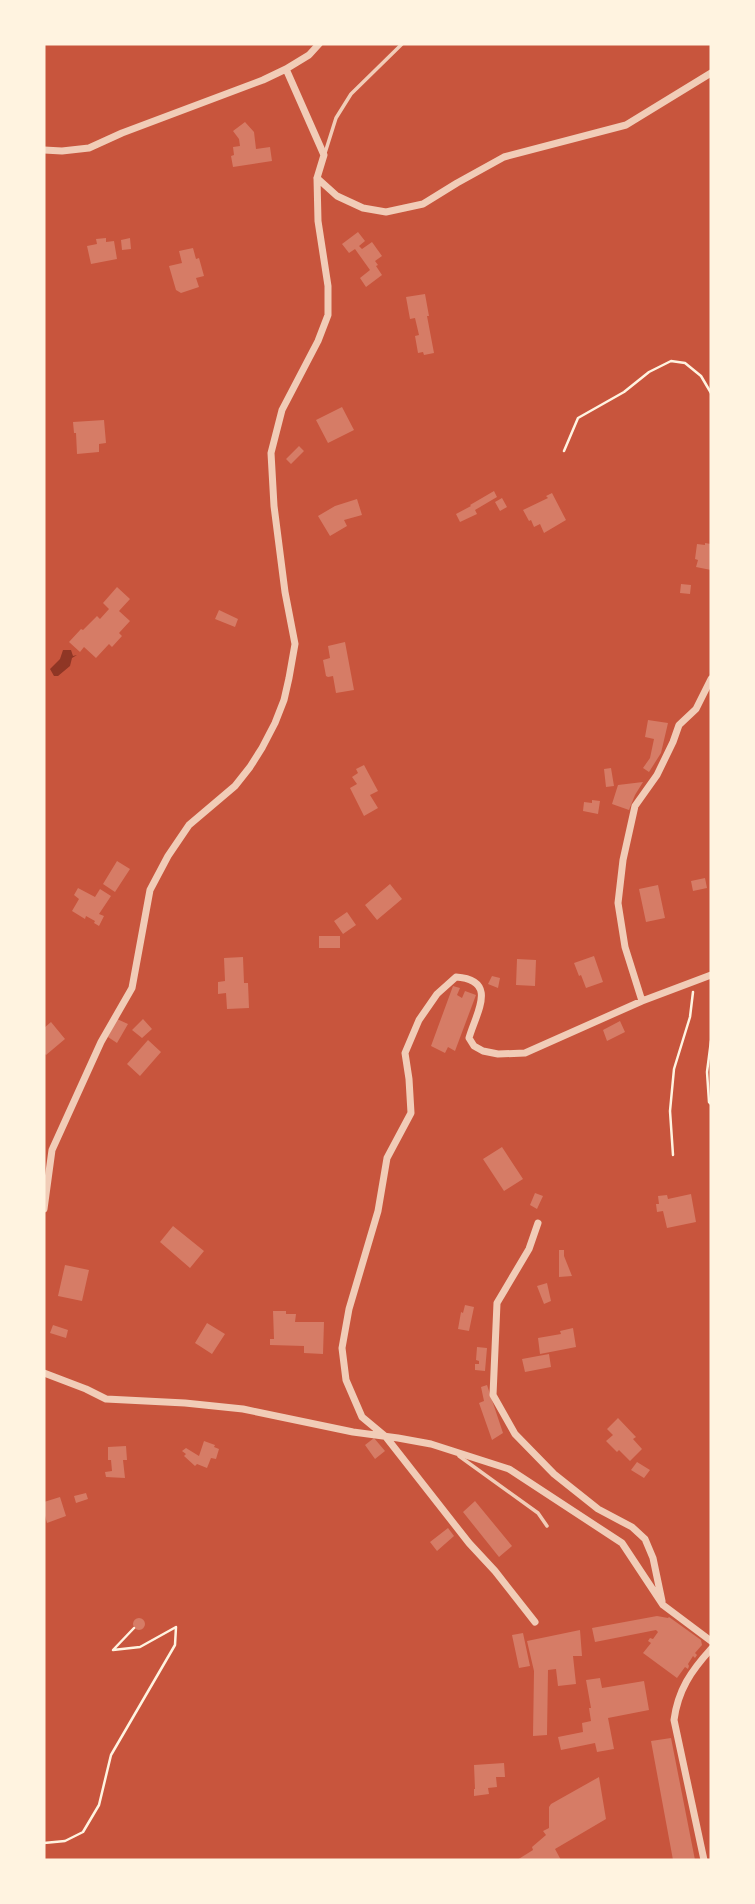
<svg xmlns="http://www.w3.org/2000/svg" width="755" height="1904" font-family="Poppins,sans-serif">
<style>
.water{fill:#8f3625}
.building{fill:#d67c66}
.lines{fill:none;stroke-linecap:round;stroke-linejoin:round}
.path{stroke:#fff3e0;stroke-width:2.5}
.service{stroke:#f1ccb7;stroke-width:3.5}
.minor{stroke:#f1ccb7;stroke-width:7}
</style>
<rect width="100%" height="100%" fill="#c8553d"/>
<path class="water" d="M63,650h8l2,6 4,-1 -5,3 -2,8 -12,10h-4l-4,-7 10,-10z"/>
<path class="building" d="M245,122l9,10 2,17 14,-2 2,14 -39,6 -2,-11 3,-1 -1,-8 7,-1 -1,-7 -6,-8z
M358,232l7,9 -6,5 3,3 10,-7 10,14 -7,5 3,4 -2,1 6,9 -16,12 -6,-9 10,-8 -15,-21 -6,4 -7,-9z
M106,238v4l8,-1 3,18 -26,5 -4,-18 10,-2 -1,-5z
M130,238l1,11 -9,1 -1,-10z
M193,248l3,11 3,-1 5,18 -8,2 3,9 -18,6 -5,-3 -7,-24 13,-3 -3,-12z
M425,294l4,22h-2l7,37 -10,2 -1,-3 -5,1 -3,-17 4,-1 -4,-17 -5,1 -4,-22z
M342,407l12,23 -26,13 -12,-23z
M104,420l2,23 -7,1v8l-22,2 -1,-21h-2l-1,-11z
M299,446l5,5 -13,13 -5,-5z
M494,491l3,6 -22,13 2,4 -17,8 -4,-8 15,-8 -1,-1z
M552,493l14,27 -22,13 -4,-9 -6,3 -3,-7 -2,1 -6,-11 25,-12 -2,-2z
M502,498l5,9 -7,4 -5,-9z
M357,499l5,16 -18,5 3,6 -17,10 -12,-20 17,-10z
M705,543l6,1v26l-15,-3 2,-7 -3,-1 2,-15 8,1z
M681,584l10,1 -1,9 -10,-1z
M117,587l13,12 -11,12 11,10 -11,12 3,3 -10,11 -3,-3 -13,14 -12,-11 -4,5 -11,-10 12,-13 2,1 14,-14 3,3 9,-10 -6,-6z
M219,610l19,9 -3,8 -20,-8z
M345,642l9,48 -18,3 -3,-17 -5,1 -2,-1 -3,-16 7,-2 -2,-12z
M648,720l20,3 -7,30 -12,19 -6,-4 7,-10 4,-19 -9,-2z
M364,765l14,26 -8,4 8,13 -14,8 -14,-28 7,-4 -5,-7 6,-4 -2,-4z
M611,768l3,18 -8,1 -2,-18z
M643,782l-8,13 -6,15 -17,-6 6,-19z
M592,800l8,1 -2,13 -15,-3 1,-9 8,1z
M117,861l13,8 -15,23 -12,-8z
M705,878l2,10 -14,3 -2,-10z
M390,884l12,15 -25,21 -12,-15z
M658,885l7,33 -19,4 -7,-33z
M78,888l17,9 5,-8 11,7 -12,18 5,2 -5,10 -5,-3 1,-2 -9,-5 -1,3 -13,-8 7,-12 -5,-4z
M347,912l9,13 -13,9 -9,-13z
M319,936h21v12h-21z
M594,956l9,26 -17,6 -5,-13 -2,1 -5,-13z
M243,957l1,26h4l1,25 -22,1 -1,-16 -8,1v-12l7,-1 -1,-23z
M517,959l19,1 -1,26 -19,-1z
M492,976l8,2 -2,10 -10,-4z
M453,986l7,2 -3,7 5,3 3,-7 11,4 -21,56 -7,-4 -3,6 -14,-7z
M117,1019l11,5 -11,19 -9,-6z
M143,1019l9,10 -10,9 -10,-8z
M620,1021l5,11 -18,9 -4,-11z
M51,1022l14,17 -19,16 -2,-2v-25z
M148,1040l13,12 -21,24 -13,-12z
M502,1147l21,32 -19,12 -21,-32z
M535,1193l8,3 -6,13 -7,-4z
M691,1194l5,28 -29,6 -4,-17 -6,1 -1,-8h3l-1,-8 9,-1 1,4z
M173,1226l31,25 -14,17 -30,-26z
M559,1250h5v6l8,20 -13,1z
M65,1265l24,5 -7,31 -24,-5z
M547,1283l4,18 -7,3 -7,-18z
M465,1305l9,2 -5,24 -11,-2 3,-17 2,1z
M273,1311h13v3h10l-1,8h29l-1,32 -19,-1v-7l-34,-1v-6h4z
M207,1323l18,11 -13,20 -17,-11z
M53,1325l15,5 -2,8 -16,-5z
M573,1328l3,19 -36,7 -2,-16 23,-4 -1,-3z
M477,1347l10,1 -2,23 -10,-1v-6h4v-3l-3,-1z
M549,1354l2,13 -26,5 -3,-13z
M487,1385l16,48 -11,7 -13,-37 5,-2 -3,-14z
M618,1418l18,19 -3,2 9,10 -12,12 -11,-11 -2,2 -11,-11 7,-6 -6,-6z
M374,1438l11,13 -10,8 -10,-14z
M204,1441l11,4 -1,2 5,2 -3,10 -5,-1 -4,10 -10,-4 -2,2 -11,-10 2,-2 -4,-3 4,-3 13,8z
M126,1446l1,14h-4l2,18 -19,-1 -1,-5 7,-1 -1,-11h-3v-13z
M637,1462l13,8 -6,8 -13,-8z
M86,1493l2,6 -12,4 -2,-7z
M60,1497l6,19 -19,7 -3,-11v-10z
M475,1501l37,45 -13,11 -36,-45z
M448,1528l6,8 -17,15 -7,-9z
M657,1616l11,2 1,-1 32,23 1,5 -7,8 2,2 -2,3 -2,-2 -5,8 1,2 -1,3 -3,-2 -8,11 -34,-25 8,-10 -3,-2 2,-3 3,1 5,-7 -2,-2 -61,12 -3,-14z
M133 1624a6 6 0 1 1 12 0a6 6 0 1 1-12 0Z
M580,1630l2,26h-9l3,28 -18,2 -2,-17 -8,1 -1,65 -14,1 1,-65 -7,-30z
M523,1633l7,33 -11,2 -7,-33z
M600,1678l2,10 42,-7 5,29 -41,8 6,31 -17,3 -2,-9 -34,7 -3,-13 25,-5 -1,-9 9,-2 -2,-13h2l-5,-28z
M671,1738l24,122h-22l-22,-119z
M504,1763l1,14h-9l1,10 -9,1 1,6 -15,2v-7h1l-1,-24z
M599,1777l7,42 -51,30 6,11h-44l16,-10 -1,-3 14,-12 -3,-4 6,-3v-21l2,-3z"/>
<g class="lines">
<path class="path" d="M564,451l14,-33 46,-26 25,-20 22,-11 14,2 16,13 10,17
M711,1041l-4,31 2,30 2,2
M673,1155l-3,-44 4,-42 16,-52 3,-25
M44,1843l21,-2 18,-9 16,-27 12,-50 64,-110 1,-18 -36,20 -27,3 21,-22"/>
<path class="service" d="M325,153l11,-35 15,-24 51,-50
M459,1456l79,57 9,13"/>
<path class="minor" d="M44,150l18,1 27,-3 33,-15 141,-53 23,-11
M317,178l20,18 26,12 23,4 37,-8 34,-21 47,-26 122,-32 85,-52
M642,1001l69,-26
M44,1209l8,-59 49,-108 31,-54 18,-98 18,-34 21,-31 46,-39 15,-19 12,-19 13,-25 9,-23 5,-22 6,-34 -10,-52 -11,-86 -3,-53 11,-43 36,-69 10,-26v-29l-10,-65 -1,-43 7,-23 -38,-86 23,-14 10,-11
M538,1223l-9,26 -32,54 -4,92 22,39 39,40 44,35 34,18 13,12 8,19 9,43
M44,1373l42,16 20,10 79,4 58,6 110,23 45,6 33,6 78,25 113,74 41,62 48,36
M535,1622l-40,-51 -26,-28 -83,-106 -24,-20 -16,-37 -4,-32 7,-39 29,-98 9,-53 24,-45 -2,-34 -4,-26 14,-33 18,-26 19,-17c43,3 20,36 13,61l5,8 9,5 15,3 27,-1 117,-52 -17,-54 -7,-44 5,-43 12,-54 22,-31 16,-33 6,-17 17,-16 15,-30
M704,1860l-30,-140c4,-30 17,-49 37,-71"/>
</g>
<rect width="755" height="1904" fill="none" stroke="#fff3e0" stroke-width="91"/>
</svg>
